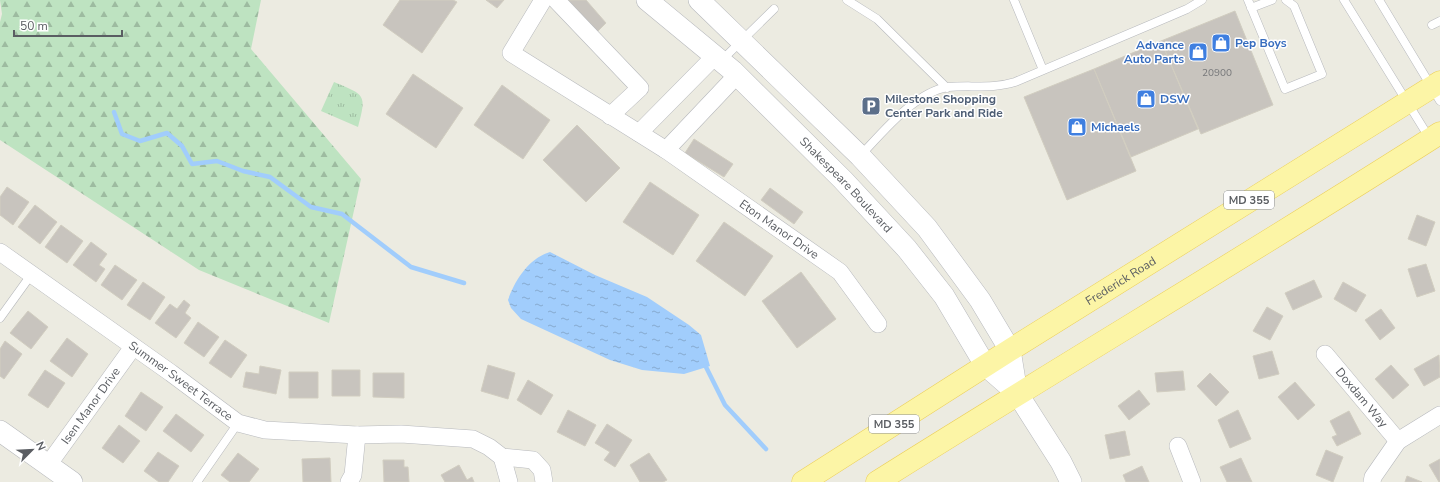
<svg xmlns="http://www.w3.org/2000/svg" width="1440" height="482" font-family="'Nunito Sans',sans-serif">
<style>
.forest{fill:url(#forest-firs)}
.park{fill:url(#park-tufts)}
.water{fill:url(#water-ripples)}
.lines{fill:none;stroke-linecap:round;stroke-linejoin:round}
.stream{stroke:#a1cdfc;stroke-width:4.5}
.building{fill:#c8c4be;stroke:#d1cdc0}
.service-casing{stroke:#b7b9bd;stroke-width:9}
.minor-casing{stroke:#b7b9bd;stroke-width:18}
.tertiary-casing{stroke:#b7b9bd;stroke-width:22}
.primary-casing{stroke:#eccf5a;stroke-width:23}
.service{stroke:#fff;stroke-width:8}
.minor{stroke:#fff;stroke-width:17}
.tertiary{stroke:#fff;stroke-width:21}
.primary{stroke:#fcf5a6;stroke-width:22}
.labels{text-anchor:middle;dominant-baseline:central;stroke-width:3;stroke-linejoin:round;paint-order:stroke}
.number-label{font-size:10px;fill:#767779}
.shield{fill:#fff;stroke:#8c8e91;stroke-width:1}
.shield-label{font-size:11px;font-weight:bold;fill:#5a5d62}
.shop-label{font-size:12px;font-weight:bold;fill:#366cbe;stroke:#fff;text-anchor:start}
.service-label{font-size:12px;font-weight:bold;fill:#4e5e75;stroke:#fff;text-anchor:start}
.street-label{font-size:12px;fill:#5a5d62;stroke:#fff}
</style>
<defs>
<pattern id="forest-firs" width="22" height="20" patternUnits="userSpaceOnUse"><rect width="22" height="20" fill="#bee3c1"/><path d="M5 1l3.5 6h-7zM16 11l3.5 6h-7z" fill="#9dbba0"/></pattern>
<pattern id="park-tufts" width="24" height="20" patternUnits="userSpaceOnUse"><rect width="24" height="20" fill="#bee3c1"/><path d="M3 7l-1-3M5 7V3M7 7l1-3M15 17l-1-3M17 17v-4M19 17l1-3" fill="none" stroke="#9dbba0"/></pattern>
<pattern id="water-ripples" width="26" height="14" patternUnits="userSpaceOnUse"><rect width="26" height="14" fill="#a1cdfc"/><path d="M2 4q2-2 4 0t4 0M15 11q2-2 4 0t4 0" fill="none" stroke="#86aacf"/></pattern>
</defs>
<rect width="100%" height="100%" fill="#ecebe1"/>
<path class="forest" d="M0,0h261l-10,49 110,130 -32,144 -130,-53 -199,-130v-118l2,-8z"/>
<path class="park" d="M334,82c31,13 33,12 24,45l-37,-16z"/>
<path class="water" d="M550,252l45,23 52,22 42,28 12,10 9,31 -26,8 -42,-4 -32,-10 -89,-41 -10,-11 -3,-8c7,-20 21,-42 42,-48z"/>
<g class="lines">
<path class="stream" d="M114,112l8,22 18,7 27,-8 15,13 10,18 25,-3 26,10 27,6 41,30 31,7 69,53 53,16
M706,367l19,38 41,44"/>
</g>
<path class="building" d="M400,0h53l4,2 -35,51 -39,-28z
M486,0h18l-7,8z
M568,0h18l20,23 -9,9z
M1235,11l38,94 -72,29 -40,-93z
M1161,41l37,88 -67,28 -37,-88z
M1094,69l42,102 -69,29 -43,-103z
M413,74l50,34 -27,40 -50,-34z
M502,85l48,35 -27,39 -49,-34z
M577,125l43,43 -34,34 -43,-42z
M694,139l39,25 -9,13 -39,-24z
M650,182l49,33 -26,40 -50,-33z
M7,187l22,15 -16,23 -13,-10v-18z
M770,188l33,24 -9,12 -33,-24z
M35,205l22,17 -17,22 -22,-17z
M1417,215l18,7 -9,24 -18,-7z
M724,222l49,34 -28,40 -49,-35z
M61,225l22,16 -16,22 -22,-16z
M91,242l16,12 -8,11 6,4 -9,13 -23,-17z
M1426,264l9,27 -18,6 -9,-28z
M115,265l22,15 -15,20 -21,-15z
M801,272l35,47 -39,29 -35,-47z
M1314,280l8,17 -29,13 -8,-17z
M143,282l22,15 -15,23 -23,-15z
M1343,282l23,13 -10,17 -22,-13z
M184,300l6,5 -5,8 6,5 -15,20 -21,-15 15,-19 7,5z
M1267,307l16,9 -13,24 -17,-9z
M1381,309l14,19 -15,12 -15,-20z
M28,311l20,16 -17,22 -21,-16z
M198,322l21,15 -15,20 -20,-14z
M67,338l21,16 -16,23 -22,-16z
M225,340l22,15 -16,23 -22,-15z
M5,341l17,13 -18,25 -4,-3v-27z
M1272,351l7,23 -20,5 -6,-23z
M1439,355l1,22 -16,9 -10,-17z
M488,365l27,8 -7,26 -27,-8z
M1391,365l18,20 -16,14 -18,-20z
M260,366l21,4 -5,24 -33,-7 3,-15 13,2z
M45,370l20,13 -17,25 -20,-13z
M332,370h28v26h-28z
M1183,371l2,19 -28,2 -2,-19z
M289,372h29v26h-29z
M373,373h31v25l-31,-1z
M1210,373l19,19 -13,14 -19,-20z
M528,380l25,15 -12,20 -24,-15z
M1295,382l20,23 -17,15 -20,-23z
M1139,390l11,14 -21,16 -11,-14z
M141,392l22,15 -17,24 -21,-15z
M568,410l28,15 -11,21 -28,-14z
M1238,410l13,29 -21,9 -12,-28z
M1349,411l12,23 -24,12 -5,-9 5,-2 -7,-14z
M176,414l28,21 -13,17 -28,-21z
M607,424l25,16 -17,27 -11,-7 6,-8 -15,-9z
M119,425l21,16 -17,22 -21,-15z
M1125,431l5,24 -20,4 -5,-24z
M1326,450l17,7 -10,25 -17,-7z
M158,452l21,14 -11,16h-9l-15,-11z
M238,453l21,16 -10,13h-19l-9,-7z
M649,453l18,27 -4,2h-23l-10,-17z
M330,458l1,24h-28l-1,-23z
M1241,458l11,24h-25l-7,-15z
M1440,459v23h-1l-10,-17z
M383,460h21v7h4l1,15h-25z
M459,465l8,15 5,-3 2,5h-29l-4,-7z
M1142,466l7,16h-23l-3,-7z
M1407,476l15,6h-17z"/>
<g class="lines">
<g class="service-casing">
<path id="service" d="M847,0l30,19 70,69
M1014,0l29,70
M1248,0l37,89 37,-15 -28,-68 -8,-6
M1344,0l86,139
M1379,0l61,101
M1251,8l21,-8
M1432,25l8,-4
M722,60l52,-51
M860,156c22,-23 55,-64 88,-69 22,-2 45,2 67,-5l137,-58 35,-15 15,-9
M0,318l31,-43
M197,482l41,-59"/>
</g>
<g class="minor-casing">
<g id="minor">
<path id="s1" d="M543,0l-32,53 155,97 174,122 38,52"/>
<path d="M556,0l84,88 -30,28"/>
<path d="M639,133l76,-77"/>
<path d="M666,150l71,-75"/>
<path id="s2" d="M0,252l171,121 67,50 27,7 92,5 44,-1 72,5 16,8 13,10 31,3 9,10 2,12"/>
<path id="s3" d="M1325,354l73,87"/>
<path d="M1178,446l14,36"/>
<path d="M502,457l7,25"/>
<path id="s4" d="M48,465l85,-118"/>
<path d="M349,482l4,-7 4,-40"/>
<path d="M1372,482l1,-5 25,-36 42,-26"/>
</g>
</g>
<g class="tertiary-casing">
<g id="tertiary">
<path id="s5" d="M647,0l86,71 110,109 64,69 37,47 41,69 32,28 44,69 10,20"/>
<path d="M699,0l161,156 67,72 53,72 30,50 7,43"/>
<path d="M0,431l72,51"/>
</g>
</g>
<g class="primary-casing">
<g id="primary">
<path id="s6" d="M803,482l207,-132 430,-268"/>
<path d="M877,482c187,-118 377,-230 563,-349"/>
</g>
</g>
<use href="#service" class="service"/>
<use href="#minor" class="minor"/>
<use href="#tertiary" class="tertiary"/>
<use href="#primary" class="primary"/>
</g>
<defs>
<g id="shop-square" transform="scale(1)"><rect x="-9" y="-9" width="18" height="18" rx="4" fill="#3f7fe0" stroke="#fff"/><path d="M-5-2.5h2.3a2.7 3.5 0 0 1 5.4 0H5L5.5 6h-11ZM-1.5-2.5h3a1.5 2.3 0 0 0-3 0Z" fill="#fff"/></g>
<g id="parking-square" transform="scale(1)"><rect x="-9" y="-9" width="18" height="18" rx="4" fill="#5c6f8a" stroke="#fff"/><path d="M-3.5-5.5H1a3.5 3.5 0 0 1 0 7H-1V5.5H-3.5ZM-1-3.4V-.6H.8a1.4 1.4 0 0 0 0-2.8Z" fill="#fff"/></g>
</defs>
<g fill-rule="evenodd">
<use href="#shop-square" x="1221" y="43"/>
<use href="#shop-square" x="1198" y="52"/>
<use href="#shop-square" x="1146" y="99"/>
<use href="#parking-square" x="871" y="106"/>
<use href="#shop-square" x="1077" y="127"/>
</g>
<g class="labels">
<g class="number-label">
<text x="1217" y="73">20900</text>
</g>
<g class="shield">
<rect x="1224" y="191" width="50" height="18" rx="3"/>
<rect x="869" y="415" width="50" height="18" rx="3"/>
</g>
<g class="shield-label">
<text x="1249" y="200">MD 355</text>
<text x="894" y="424">MD 355</text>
</g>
<g class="shop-label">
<text x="1235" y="43">Pep Boys</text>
<text x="1184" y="45" text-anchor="end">Advance<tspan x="1184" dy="14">Auto Parts</tspan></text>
<text x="1160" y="99">DSW</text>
<text x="1091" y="127">Michaels</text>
</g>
<g class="service-label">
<text x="885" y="99">Milestone Shopping<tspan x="885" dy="14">Center Park and Ride</tspan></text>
</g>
<g class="street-label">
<text stroke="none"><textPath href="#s5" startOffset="272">Shakespeare Boulevard</textPath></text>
<text stroke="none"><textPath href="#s1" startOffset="383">Eton Manor Drive</textPath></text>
<text stroke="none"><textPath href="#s6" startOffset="376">Frederick Road</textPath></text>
<text stroke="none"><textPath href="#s2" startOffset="222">Summer Sweet Terrace</textPath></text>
<text stroke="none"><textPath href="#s3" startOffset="57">Doxdam Way</textPath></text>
<text stroke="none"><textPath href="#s4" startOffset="73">Isen Manor Drive</textPath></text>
</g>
</g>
<g transform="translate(32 450) rotate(66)" stroke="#ffffff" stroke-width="3" paint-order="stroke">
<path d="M0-3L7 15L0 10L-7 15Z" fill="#5a5d62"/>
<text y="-6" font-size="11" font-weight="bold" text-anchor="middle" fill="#5a5d62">N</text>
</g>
<path d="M14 30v6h108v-6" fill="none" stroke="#5a5d62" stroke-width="2"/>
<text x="20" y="30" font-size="12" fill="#5a5d62" stroke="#ffffff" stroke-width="3" paint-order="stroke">50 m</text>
</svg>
